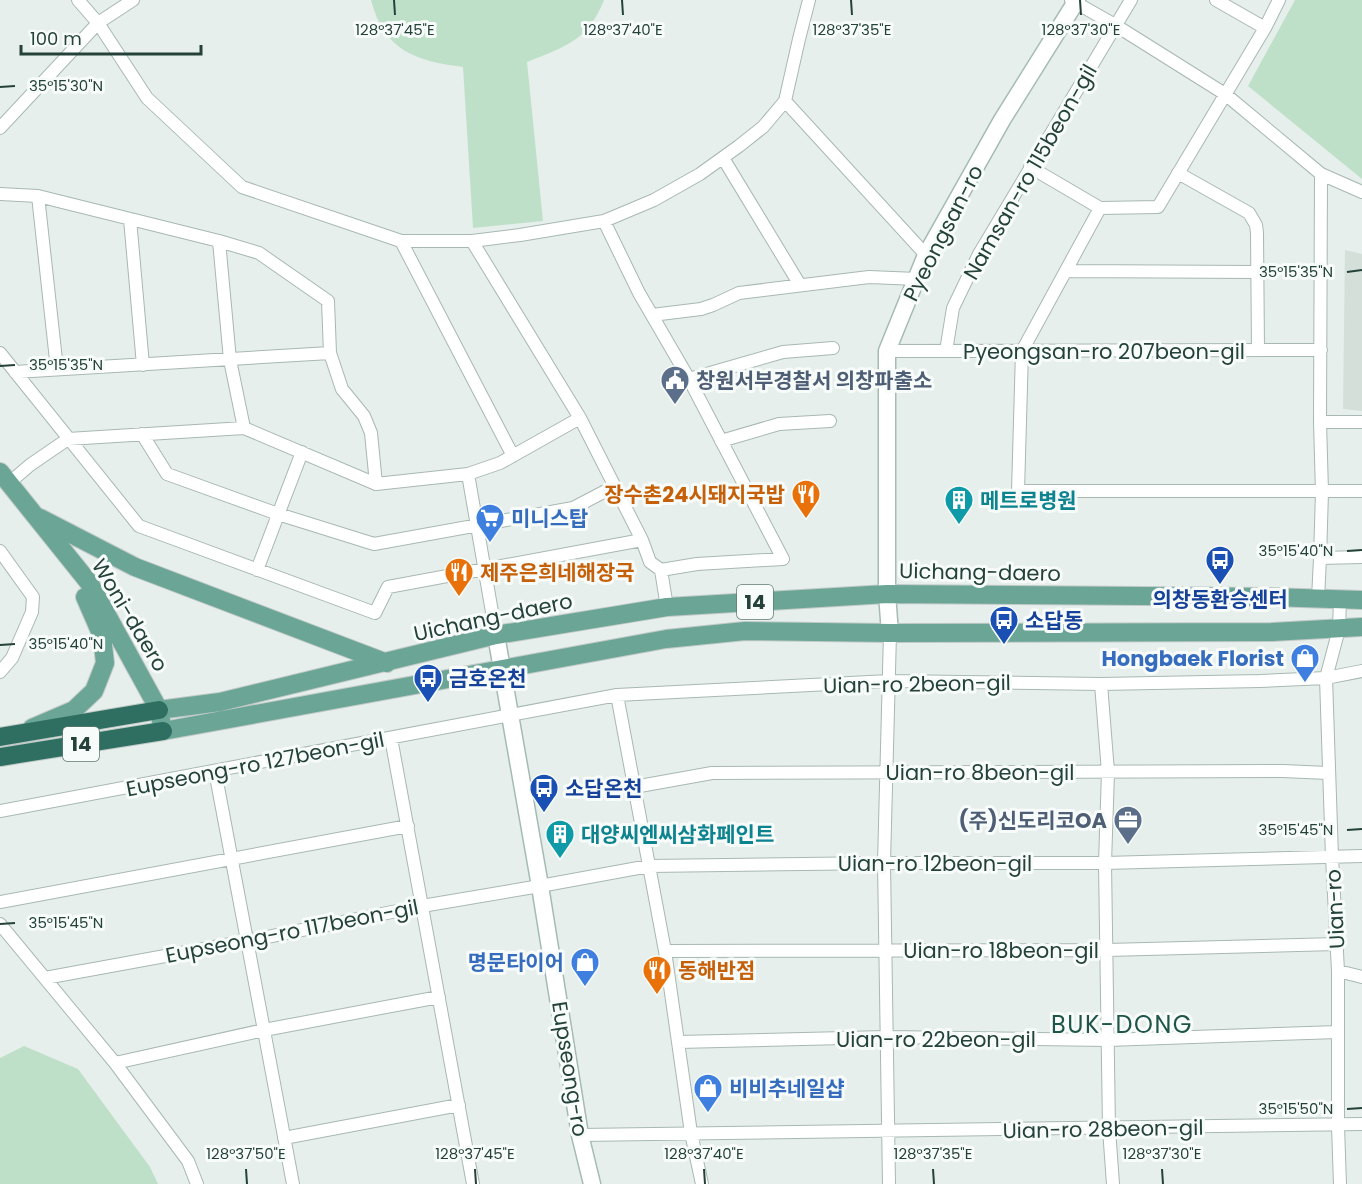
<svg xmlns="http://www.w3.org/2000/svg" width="1362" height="1184" font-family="Poppins,'Noto Sans KR',sans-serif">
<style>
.built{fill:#d4dfda}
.green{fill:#bfe0c8}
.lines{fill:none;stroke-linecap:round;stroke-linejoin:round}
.street-casing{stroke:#a8b8b2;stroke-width:14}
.secondary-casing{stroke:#a4bbb3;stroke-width:19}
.primary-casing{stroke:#c2cac8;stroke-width:20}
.highway-casing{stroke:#c2cac8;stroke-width:20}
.street{stroke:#fff;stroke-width:12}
.secondary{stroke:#fff;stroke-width:16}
.primary{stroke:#6aa596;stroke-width:18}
.highway{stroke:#2f6f62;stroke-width:18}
.ticks{fill:none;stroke:#24423a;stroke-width:2}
.labels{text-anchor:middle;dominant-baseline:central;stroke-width:6;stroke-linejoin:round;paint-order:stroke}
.shield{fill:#f7fbf9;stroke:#637a73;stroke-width:1.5}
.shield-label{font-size:20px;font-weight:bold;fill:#24423a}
.street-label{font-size:21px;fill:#24423a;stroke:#f7fbf9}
.service-label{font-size:21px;font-weight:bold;fill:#4e5e75;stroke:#f7fbf9;text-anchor:start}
.food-label{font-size:21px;font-weight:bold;fill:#c56008;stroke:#f7fbf9;text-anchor:start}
.culture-label{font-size:21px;font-weight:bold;fill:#0d838f;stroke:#f7fbf9;text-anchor:start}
.shop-label{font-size:21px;font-weight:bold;fill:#366cbe;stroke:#f7fbf9;text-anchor:start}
.transit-label{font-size:21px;font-weight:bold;fill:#164399;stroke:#f7fbf9;text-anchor:start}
.quarter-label{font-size:24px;letter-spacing:1.5px;fill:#1f5548;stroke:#f7fbf9}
.ticks-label{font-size:15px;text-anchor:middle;fill:#24423a;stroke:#f7fbf9;stroke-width:6;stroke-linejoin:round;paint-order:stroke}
</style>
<rect width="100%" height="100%" fill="#e6efeb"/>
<path class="built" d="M1345,250l17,4v157l-19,-2z"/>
<path class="green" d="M371,0h233c-16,41 -40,47 -77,62l16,159 -70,7 -10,-161c-47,-6 -79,-16 -92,-67z
M1295,0h67v179l-114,-93z
M24,1046l54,23 72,98 8,17h-158v-126z"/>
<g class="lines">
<g class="street-casing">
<path id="street" d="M78,0l20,23 49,75 95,89 159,54h71l48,-6 84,-14 50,-21 46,-26 39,-28 24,-19 22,-26 14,-62 10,-39
M1071,0l44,25 110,69 96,80 41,18
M1216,0l49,28
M785,101l141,154
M0,128l98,-105 35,-23
M723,158l77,127
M1030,167l70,41 58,-1 107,-179 14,-28
M1178,173l71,40 7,12 1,8 1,117
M0,194l38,2
M1100,208l-78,143 -4,140h344
M130,219l13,146
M604,221l35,72 50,86 94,180 -86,5 -36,6 6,37
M219,241l11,119 14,68
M401,241l112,215
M472,241l108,177 62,122 8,22 11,8
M1066,271l191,1
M652,315l49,-6 12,-4 26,-12 130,-16 48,2
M887,351l434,-1
M946,351l7,-43 26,-54 152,-254
M0,353l139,173 236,87 13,-26 254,-47
M57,369l-19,-173 181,45 40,12 69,48 2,52 12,36 22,27 7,17 5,51
M15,372l315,-19
M689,379l94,-27 50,-4
M1320,422h42
M142,434l25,40 111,40 96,30 199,-36 42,-22
M721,441l58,-17 51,-3
M468,474l28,161
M9,483l21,-18 38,-26 176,-11 132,56 92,-10 32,-11 80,-45
M0,551l33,46 -1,15 -20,46 -12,14
M1320,558l42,-1
M257,570l45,-118
M1318,599l2,-41 2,-66 -2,-70 1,-248
M1340,600l-1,29 -13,49 6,179 6,114v155l2,58
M1101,684l7,88 -3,91 4,266 4,55
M617,695l48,256 26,182 11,51
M391,738l82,446
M215,771l78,413
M634,787l78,-14 571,-2 45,2
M0,811l617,-116 272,-14 212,3 159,-3 66,-3 36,-7
M0,902l408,-76
M0,924l115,139 73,98 9,23
M665,951l442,-1 229,-6
M1338,971l24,6
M45,978l202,-37 175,-35 118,-20 109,-20 235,-3h221l257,-7
M678,1042l208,-5 222,3 230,-8
M115,1063l149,-33 175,-33
M580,1135l782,-11
M284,1138l175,-33
M889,1184l-5,-321 6,-230"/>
</g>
<g class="secondary-casing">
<path id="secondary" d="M890,633l-3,-39v-243l39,-96 76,-135 75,-120
M496,635l44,251 40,249 12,49"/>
</g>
<g class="primary-casing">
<path id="primary" d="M0,472l90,112 69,126 4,21 503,-92 79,-8 145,2 382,-1 90,-5
M40,518l95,49 252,96
M159,710l61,-8 276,-67 171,-28 220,-13 383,3 92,3
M32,728l42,-18 20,-19 11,-28 -3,-27 -17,-39"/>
</g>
<g class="highway-casing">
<path id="highway" d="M0,737l159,-27
M0,757l163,-26"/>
</g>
<use href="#street" class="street"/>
<use href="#secondary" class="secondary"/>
<use href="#primary" class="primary"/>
<use href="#highway" class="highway"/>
</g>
<path class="ticks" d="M394,0l1,15M622,0l1,15M851,0l1,15M1080,0l1,15M0,87l15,-1M1347,272l15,-2M0,366l15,-1M1347,551l15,-1M0,645l15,-1M1347,830l15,-1M0,924l15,-1M1347,1109l15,-1M246,1169l1,15M475,1169l1,15M704,1169l1,15M933,1169l1,15M1162,1169l1,15"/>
<defs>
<g id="civic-pin" transform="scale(1.5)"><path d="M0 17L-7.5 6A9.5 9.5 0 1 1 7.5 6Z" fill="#5c6f8a" stroke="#f7fbf9"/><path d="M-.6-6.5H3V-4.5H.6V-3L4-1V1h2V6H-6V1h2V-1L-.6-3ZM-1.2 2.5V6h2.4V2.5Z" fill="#fff"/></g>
<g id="restaurant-pin" transform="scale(1.5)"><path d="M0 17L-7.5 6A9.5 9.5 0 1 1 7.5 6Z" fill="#e8710a" stroke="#f7fbf9"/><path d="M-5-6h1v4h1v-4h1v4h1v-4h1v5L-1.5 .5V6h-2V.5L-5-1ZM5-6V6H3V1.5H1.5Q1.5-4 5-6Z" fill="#fff"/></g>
<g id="building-pin" transform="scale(1.5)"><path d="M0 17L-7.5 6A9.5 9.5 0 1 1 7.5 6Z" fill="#0f9aa8" stroke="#f7fbf9"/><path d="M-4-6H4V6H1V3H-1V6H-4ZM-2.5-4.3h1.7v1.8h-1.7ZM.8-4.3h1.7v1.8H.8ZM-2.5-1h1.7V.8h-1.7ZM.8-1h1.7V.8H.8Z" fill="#fff"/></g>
<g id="supermarket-pin" transform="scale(1.5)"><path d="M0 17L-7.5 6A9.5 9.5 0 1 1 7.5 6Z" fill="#3f7fe0" stroke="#f7fbf9"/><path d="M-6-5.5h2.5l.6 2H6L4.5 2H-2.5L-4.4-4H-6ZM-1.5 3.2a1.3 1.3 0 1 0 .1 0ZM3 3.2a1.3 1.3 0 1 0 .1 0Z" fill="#fff"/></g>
<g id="bus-pin" transform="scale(1.5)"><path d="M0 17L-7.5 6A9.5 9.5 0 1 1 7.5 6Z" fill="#1a4fb4" stroke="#f7fbf9"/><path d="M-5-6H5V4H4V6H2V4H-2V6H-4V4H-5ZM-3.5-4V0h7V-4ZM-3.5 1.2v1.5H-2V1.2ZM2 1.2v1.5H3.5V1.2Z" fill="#fff"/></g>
<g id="shop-pin" transform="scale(1.5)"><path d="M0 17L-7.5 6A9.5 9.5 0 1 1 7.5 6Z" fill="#3f7fe0" stroke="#f7fbf9"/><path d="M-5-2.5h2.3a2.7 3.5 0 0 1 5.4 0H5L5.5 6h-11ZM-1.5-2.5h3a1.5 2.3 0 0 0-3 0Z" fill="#fff"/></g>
<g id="office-pin" transform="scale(1.5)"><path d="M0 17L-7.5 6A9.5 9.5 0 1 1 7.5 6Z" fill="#5c6f8a" stroke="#f7fbf9"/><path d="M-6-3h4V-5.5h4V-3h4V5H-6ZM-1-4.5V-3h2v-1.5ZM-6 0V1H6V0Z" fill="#fff"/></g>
</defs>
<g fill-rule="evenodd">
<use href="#civic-pin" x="675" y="380"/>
<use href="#restaurant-pin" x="806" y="494"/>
<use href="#building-pin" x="959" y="500"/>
<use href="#supermarket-pin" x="490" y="518"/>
<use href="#bus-pin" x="1220" y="560"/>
<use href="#restaurant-pin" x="459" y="572"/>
<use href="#bus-pin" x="1004" y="620"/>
<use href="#shop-pin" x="1305" y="658"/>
<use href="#bus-pin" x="428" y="678"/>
<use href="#bus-pin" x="544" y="788"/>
<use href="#office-pin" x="1128" y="820"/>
<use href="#building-pin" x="560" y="834"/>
<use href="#shop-pin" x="585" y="962"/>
<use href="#restaurant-pin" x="657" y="970"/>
<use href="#shop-pin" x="708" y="1088"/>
</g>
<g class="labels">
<g class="shield">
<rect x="737" y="585" width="36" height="34" rx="4.5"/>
<rect x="63" y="727" width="36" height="34" rx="4.5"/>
</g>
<g class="shield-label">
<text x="755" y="602">14</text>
<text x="81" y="744">14</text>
</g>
<g class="street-label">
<text transform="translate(1030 172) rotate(-60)">Namsan-ro 115beon-gil</text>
<text transform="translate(943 233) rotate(-63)">Pyeongsan-ro</text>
<text x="1104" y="351">Pyeongsan-ro 207beon-gil</text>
<text transform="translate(980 572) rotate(1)">Uichang-daero</text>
<text transform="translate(130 615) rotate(59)">Woni-daero</text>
<text transform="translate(493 617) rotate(-12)">Uichang-daero</text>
<text transform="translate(917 684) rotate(-1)">Uian-ro 2beon-gil</text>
<text transform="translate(255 764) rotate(-11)">Eupseong-ro 127beon-gil</text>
<text x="980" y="772">Uian-ro 8beon-gil</text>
<text x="935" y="863">Uian-ro 12beon-gil</text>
<text transform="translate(1335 909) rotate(-93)">Uian-ro</text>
<text transform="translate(292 931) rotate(-11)">Eupseong-ro 117beon-gil</text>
<text x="1001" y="950">Uian-ro 18beon-gil</text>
<text x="936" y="1039">Uian-ro 22beon-gil</text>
<text transform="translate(570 1069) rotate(81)">Eupseong-ro</text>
<text transform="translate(1103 1129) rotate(-1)">Uian-ro 28beon-gil</text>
</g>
<g class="service-label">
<text x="696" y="380">창원서부경찰서 의창파출소</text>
<text x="1107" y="820" text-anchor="end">(주)신도리코OA</text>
</g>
<g class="food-label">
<text x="785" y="494" text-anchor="end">장수촌24시돼지국밥</text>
<text x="480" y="572">제주은희네해장국</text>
<text x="678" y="970">동해반점</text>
</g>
<g class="culture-label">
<text x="980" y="500">메트로병원</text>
<text x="581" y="834">대양씨엔씨삼화페인트</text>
</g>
<g class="shop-label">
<text x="511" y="518">미니스탑</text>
<text x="1284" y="658" text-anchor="end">Hongbaek Florist</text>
<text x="564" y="962" text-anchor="end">명문타이어</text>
<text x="729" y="1088">비비추네일샵</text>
</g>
<g class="transit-label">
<text x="1220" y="599" text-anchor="middle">의창동환승센터</text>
<text x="1025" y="620">소답동</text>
<text x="449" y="678">금호온천</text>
<text x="565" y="788">소답온천</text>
</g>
<g class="quarter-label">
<text x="1122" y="1024">BUK-DONG</text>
</g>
</g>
<g class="ticks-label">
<text x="395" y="35">128°37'45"E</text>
<text x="623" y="35">128°37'40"E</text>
<text x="852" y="35">128°37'35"E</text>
<text x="1081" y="35">128°37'30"E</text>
<text x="66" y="91">35°15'30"N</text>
<text x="1296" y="277">35°15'35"N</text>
<text x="66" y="370">35°15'35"N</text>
<text x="1296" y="556">35°15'40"N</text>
<text x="66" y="649">35°15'40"N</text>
<text x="1296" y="835">35°15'45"N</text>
<text x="66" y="928">35°15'45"N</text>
<text x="1296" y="1114">35°15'50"N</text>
<text x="246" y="1159">128°37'50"E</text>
<text x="475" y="1159">128°37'45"E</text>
<text x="704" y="1159">128°37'40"E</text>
<text x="933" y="1159">128°37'35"E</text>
<text x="1162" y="1159">128°37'30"E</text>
</g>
<path d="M21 45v9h180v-9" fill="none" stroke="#24423a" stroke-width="3"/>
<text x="30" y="45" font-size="18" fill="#24423a" stroke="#f7fbf9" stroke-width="4.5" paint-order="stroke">100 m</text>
</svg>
